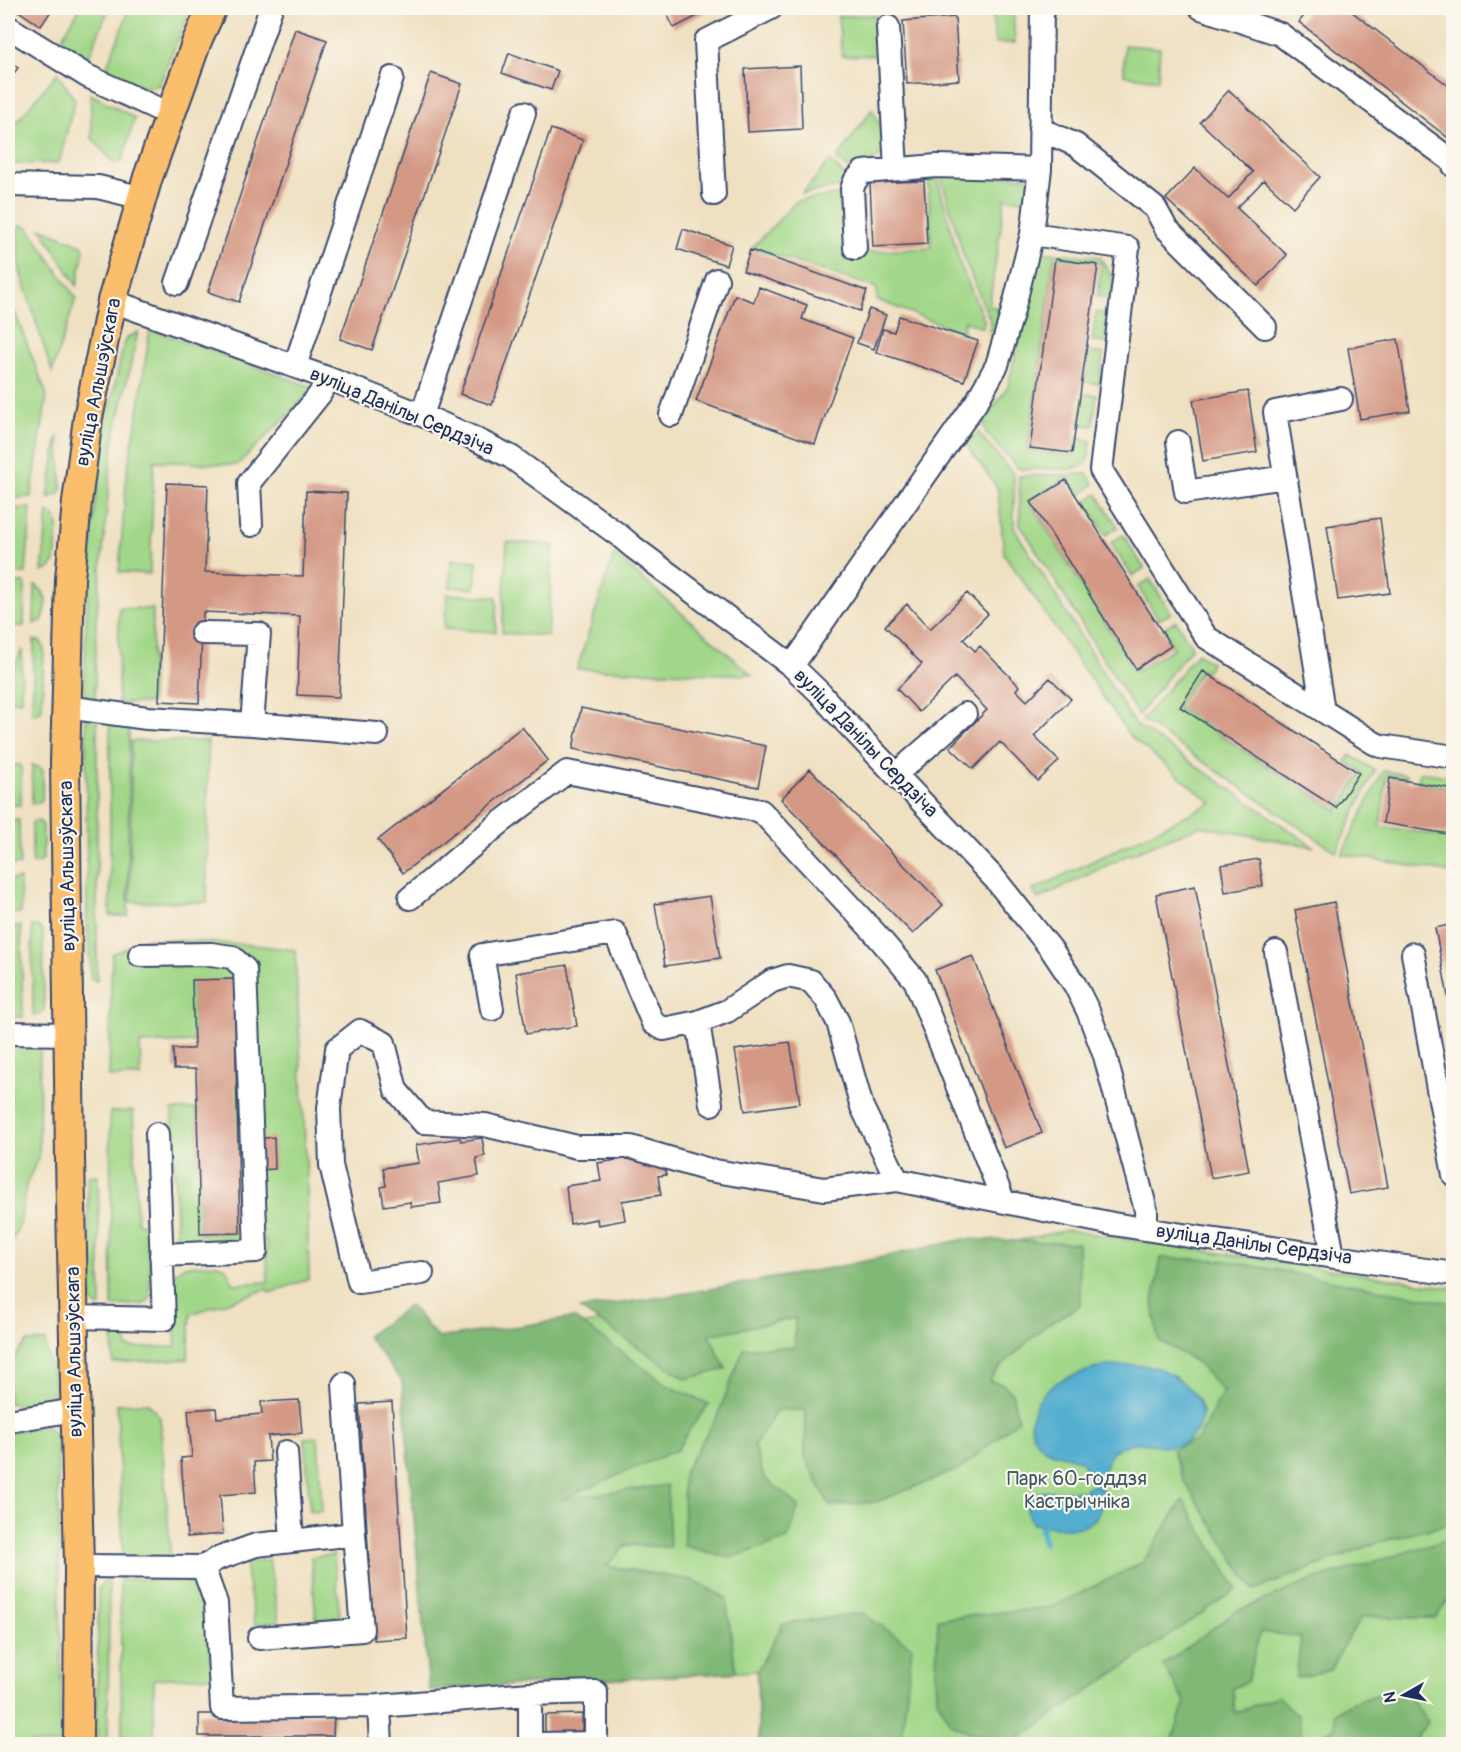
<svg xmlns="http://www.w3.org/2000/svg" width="1461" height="1752" font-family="Pangolin,sans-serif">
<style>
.green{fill:#a1d788;stroke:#5e8373;stroke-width:1.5}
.forest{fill:#80b874;stroke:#4e7469;stroke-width:1.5}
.water{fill:#52aed0;stroke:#366e97;stroke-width:1.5}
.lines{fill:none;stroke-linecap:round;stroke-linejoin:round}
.stream{stroke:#52aed0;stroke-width:6}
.building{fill:#d49985}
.minor-casing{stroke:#3b4a6d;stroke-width:26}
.major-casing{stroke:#3b4a6d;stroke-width:32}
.minor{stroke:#fff;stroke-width:22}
.major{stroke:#fabe6d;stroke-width:28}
.labels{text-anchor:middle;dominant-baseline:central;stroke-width:4.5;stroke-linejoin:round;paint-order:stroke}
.street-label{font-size:20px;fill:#1b2f5e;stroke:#fbf7ec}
.park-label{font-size:20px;fill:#3c5968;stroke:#fbf7ec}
</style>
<rect width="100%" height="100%" fill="#fbf7ec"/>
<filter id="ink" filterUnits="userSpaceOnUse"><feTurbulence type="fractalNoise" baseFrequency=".0167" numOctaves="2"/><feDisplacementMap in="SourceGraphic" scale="12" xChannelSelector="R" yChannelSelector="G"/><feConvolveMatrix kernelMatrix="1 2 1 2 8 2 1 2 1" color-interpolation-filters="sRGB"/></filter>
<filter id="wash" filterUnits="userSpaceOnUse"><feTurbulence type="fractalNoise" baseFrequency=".008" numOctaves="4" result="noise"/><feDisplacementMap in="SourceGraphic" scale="24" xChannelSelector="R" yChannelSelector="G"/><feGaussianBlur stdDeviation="1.35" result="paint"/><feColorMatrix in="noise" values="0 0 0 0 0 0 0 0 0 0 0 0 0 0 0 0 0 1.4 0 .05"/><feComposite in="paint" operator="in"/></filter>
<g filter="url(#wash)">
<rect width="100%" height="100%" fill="#efe0c1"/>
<path class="green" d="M80,8h29l-24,58 -30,-17z
M130,8h61l-32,77 -16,4 -38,-18z
M992,8h21l2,35h-20z
M876,15l3,40 -37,1 -4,-40z
M1124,45l36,3 -2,32 -34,-5z
M57,73l18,27 -16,63 -51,1v-31z
M90,94l45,24 -13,43 -8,2 -22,-25z
M872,109l16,31c-6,23 -19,22 -40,29l-11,-10z
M830,161l14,14v11l-42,8z
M936,172l24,92 24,56 -1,8 -19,-7 -1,12 -86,-33v-12l-125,-40 45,-47 45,-7 5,59 84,-5 -3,-75z
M940,172l86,5 4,3 1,21 -26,-3 -16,108 16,3 -3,12 -10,10h-3l1,-11 -25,-59z
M20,225l8,2 48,71 -24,74 -32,-101 -4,-35z
M41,228l41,17 2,4 -7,37z
M1039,252l61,5 13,22 -2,20 -13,-3 3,-33 -47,-6 -26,193 46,6 3,-18 14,3 -4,22 -15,6h-53l-33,-36 -3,-11 25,-35z
M8,295l39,100 -16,102 -23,1z
M1096,312l13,2 -4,29 -13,-2z
M150,329l165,59 -78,77 -83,-4 -4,113 -31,-2 8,-100 11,-59z
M138,332l-25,111 -17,179 -1,78 -11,-1 2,-77 7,-97 9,-81 21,-97 5,-10z
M1090,352l13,2 -4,30 -14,-2z
M1084,394l13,1 -4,31 -14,-2z
M978,432l36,43v53l120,195 180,124 -114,-21 -72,29 -90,44 -5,-9 179,-87 -82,-67 -126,-182 -6,-65 -32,-45z
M58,435l4,54 -3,5 -11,4z
M1087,474l7,10 -14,11 -12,-18 -39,24 107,171 38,-24 -11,-20 13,-7 16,26 -54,68 -118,-191 -1,-48z
M1097,494l21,33 -12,8 -21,-33z
M31,508l-5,65h-18v-64z
M48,512l8,6 2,8 -3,36 -6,7 -7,3z
M1123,535l21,33 -12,8 -21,-33z
M507,542l46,3 -5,91 -46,-3z
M614,554l138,121 -175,-6z
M451,559l26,2 -2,28 -25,-2z
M1150,579l21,34 -12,7 -21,-33z
M8,583h17l-1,43h-16z
M35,585c14,8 13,22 7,36l-8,3z
M447,594l50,3 -1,35 -52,-3z
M119,608l34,1 -2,94h-33z
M34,640l6,1 4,6 -2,61 -3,5 -7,1z
M22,650l-1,51h-13v-21z
M1197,653l14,9 -4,9 -6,-1 -24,37 160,104 25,-39 -16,-11 4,-6 25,15 -39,82 -194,-132z
M97,714v267l-6,-2 -4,-61 -1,-202z
M110,721h19l-1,195h-18z
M131,741h77l-1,161h-77z
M8,765h13v40h-13z
M32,765l7,2 4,3 -1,30 -3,2 -7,2z
M1383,771l24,4 -1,4 -19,-3 -7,50 73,12v35l-111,-19z
M1420,772l33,5v11l-35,-5z
M8,820h11l1,45h-12z
M39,821l4,4v35l-5,3h-6v-41z
M20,879l1,34h-13v-33z
M8,926h13l2,91h-11v-51l-4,-1z
M32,926l7,1 4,5 1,78 -4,3 -7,2z
M147,939l106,6 42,5 12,230 2,99 -40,14 -1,-4 -77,25 -3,45 -75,4 -1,-36 14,4 1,17 49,-1 -5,-66 3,-7 10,-8 34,-2 8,4 8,16 34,-2 -2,-42 -89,5 -5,-135 25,-1 3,125 39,-1 -47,-253 2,62 -54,2 1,33h-32l3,-123z
M10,1045h30l-1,111 -13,29 -6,39 -12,24v-137l2,-8z
M133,1111l4,111 13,5v72l-6,5 -32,2 -2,-194z
M98,1175l3,131h-6l-4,-8 -4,-122z
M1067,1230l386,58v456h-694l-2,-73 -328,19 -29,-335 407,-68z
M45,1341c2,18 11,36 9,55 -9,10 -19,15 -32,11 -6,-2 -9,-4 -14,-4v-38l19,-23z
M148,1403l12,14 11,143 -48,-4 -6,-152z
M44,1426l13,10 4,224 -1,84h-52v-312z
M318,1437l4,74 -12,1 -5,-74z
M334,1555l6,62 -24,3 -5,-63z
M269,1559l10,63 -24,3 -10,-62z
M109,1577l-1,167h-11l1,-155z
M120,1578l62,3 15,2 7,6 8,87 -58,3v65h-32z"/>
<path class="forest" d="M965,1239l113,4 2,62 -36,22 -49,45 -6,9 14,3 9,9 6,27 -58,49 -84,33 -46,4 -25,-49 1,-47h-29l-23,36 10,31 35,29 -11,33 -58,19 -46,-12 -1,-73 34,-56 27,-69 51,-1v-29l-86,17 17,34 -40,10 -106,-70 89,-13 168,-29z
M1161,1258l61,2 231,43v220l-77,20 -122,47 -70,-109 -12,-31 26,-11 25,-48 -28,-30 -37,-21 -5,-38z
M410,1305l28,33 136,-20 95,68 40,18 -20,26 -12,20 -115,49 105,-14 3,62 -44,-2 -20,21 86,14 34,18 10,74 -307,18 -27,-309 -35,-45z
M1183,1500l54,89 -226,155 -31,-8 -28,-11 -15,-26 -1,-28 2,-52 114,-12 91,-45z
M1453,1538v56l-18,24 -73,-1 -15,22 -17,31 -34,8 5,-41 -41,-5 -13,50 -14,6 2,25 42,-17 21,19 5,29h-132l14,-43 -22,-36 72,-53 78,-32z
M863,1613l49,34 -11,97h-142l-2,-73 26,-47z
M1387,1692l21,3 20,27 -17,22h-94l-1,-7 19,-9 -1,-15 19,-11z"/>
<path class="water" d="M1105,1366c17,0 38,-3 55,3 15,7 34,20 40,36 4,9 2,17 -4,26 -19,30 -47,5 -71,14 -15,5 -20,18 -22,32l-5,1v9l5,3c0,48 -35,39 -70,34 -25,-41 27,-33 51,-32l3,-5 6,-1 -1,-8 -6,1 -2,-13 -4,-6c-11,-4 -25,-5 -35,-11 -9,-5 -13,-14 -14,-24 0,-7 1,-12 4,-18 11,-28 43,-33 70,-41z"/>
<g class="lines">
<path class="stream" d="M1043,1525l-2,4 3,14"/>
</g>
<g id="blocks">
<path class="building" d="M14,8h39l-12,18z
M664,8h49l-39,20z
M1310,8h37l107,82v39l-7,8 -148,-115z
M955,17l4,63 -52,4 -4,-63z
M295,29l32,11 -88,262 -31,-10z
M509,53l49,18 -7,19 -49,-17z
M8,60l10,8 -10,13z
M800,66l2,63 -54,3 -3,-63z
M431,73l31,11 -90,266 -32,-11z
M1229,90l91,87 -27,30 -29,-27 -27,28 50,47 -29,31 -92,-87 29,-31 33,31 25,-27 -53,-50z
M551,129l32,11 -91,265 -32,-11z
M924,181l3,63 -54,3 -3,-64z
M683,229l49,16 -6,20 -49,-16z
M750,250l117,41 -7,20 -117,-40z
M1055,259l43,6 -26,188 -42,-5z
M759,287l48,18 -5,14 51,19 -38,106 -119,-43 39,-106 19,7z
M869,309l17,6 -12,34 -17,-6z
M899,316l79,25 -14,40 -88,-29 7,-23 11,3z
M1398,339l12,72 -50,8 -12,-71z
M1248,391l9,61 -54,9 -10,-61z
M1066,480l105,166 -35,23 -105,-167z
M167,483l41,2 -3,87 98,4 3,-85 41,2 -8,204 -42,-2 3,-79 -97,-4 -4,91 -40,-2z
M1380,518l10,75 -52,7 -11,-74z
M967,593l21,21 -25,25 12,12 5,-5 39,40 -3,4 11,11 23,-23 21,21 -37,37 25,25 -21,20 -38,-39 -27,27 -23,-22 37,-37 -32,-33 -36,35 -22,-23 25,-25 -37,-38 22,-22 23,25z
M1203,671l156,102 -23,35 -156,-101z
M581,708l185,38 -8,41 -185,-38z
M522,727l26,33 -145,113 -25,-33z
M810,769l133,136 -30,29 -132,-135z
M1390,778l64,11v46l-71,-12z
M1259,859l4,27 -38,6 -4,-27z
M1195,886l54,285 -38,7 -55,-284z
M710,896l10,62 -55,8 -10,-62z
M1334,902l54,285 -39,7 -54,-284z
M1454,924v93l-2,1 -17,-90z
M973,956l69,177 -38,15 -69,-178z
M567,965l10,61 -51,8 -10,-61z
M234,979l6,254 -40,1 -4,-165h-22l-1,-20h21l-2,-69z
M790,1042l10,61 -55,8 -10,-61z
M274,1137l1,32 -16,1 -1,-31z
M460,1138l1,3 21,-3 3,18 -9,2 3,18 -41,7 3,20 -30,4 -1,-5 -26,4 -3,-19 5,-1 -3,-18 36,-5 -3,-18z
M644,1156l19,1 3,18 -8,1 3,19 -39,6 3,19 -27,5 -1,-6 -27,5 -4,-38 35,-5 -3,-18z
M299,1400l3,33 -34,3 2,25 -16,1 2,30 -36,3 3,39 -36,3 -6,-79 11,-1 -4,-47 28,-2 1,10 45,-4 -1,-12z
M392,1402l15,236 -33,2 -15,-236z
M199,1714h135l-1,22h-134z
M582,1714v22h-37v-21z"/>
</g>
</g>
<g filter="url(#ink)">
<use href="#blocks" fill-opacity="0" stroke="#3b4a6d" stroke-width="1.5"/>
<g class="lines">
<g class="minor-casing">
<path id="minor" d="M1201,8l79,26 172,127 2,5
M8,27l79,49 84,39
M888,27l8,142
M1040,129l36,16 79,63 11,20 99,99
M1040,169l2,-161
M8,185l90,2 45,11
M714,194l-8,-153 65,-33
M1032,234l96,14 -27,222 105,167 168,106 7,3 73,11
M177,283l94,-275
M112,301l215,77 95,37 49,22 40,20 109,79 13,11 159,119 28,27 18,21 157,165 56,70 24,36 13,26 17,45 41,154v18
M295,366l97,-288
M422,415l102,-302
M671,415l46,-135
M1178,442l8,50 99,-15
M251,525l-2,-42 71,-89 7,-16
M202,633l57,1 -7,90
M792,666l185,-265 20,-36 15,-51 20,-80 8,-65 -103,-3 -74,6 -8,9 -3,8 3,59
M66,707l81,11 105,6 125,10
M1323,711l-48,-299 66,-13
M896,774l69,-60
M410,898l90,-75 67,-51 194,39 113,121 41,48 88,220
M1276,952l57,304
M1413,954l41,221
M140,955l71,-1 21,3 13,12 11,282 -95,4
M492,1009l-10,-54 133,-22 38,90 11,6 34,-7 29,-11 45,-30 16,-5 23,5 15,18 12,23 24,85 35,73
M698,1022l13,82
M8,1033l61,1
M422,1273l-63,9 -28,-117 -2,-57 8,-59 23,-18 24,12 12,47 27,32 62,3 92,22h54l78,23 115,19 73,-9 216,44 89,14 252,36
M73,1317l91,2 -7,-185
M8,1421l67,-11
M286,1452l6,89
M79,1566l124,1 13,36 6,105 157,-2 2,38
M203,1567l14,-8 39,-14 98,-11 -10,-150
M259,1638l103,-8 -8,-96
M379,1706l151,-12 66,-2v51l-58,1
M530,1744v-50"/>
</g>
<g class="major-casing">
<path id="major" d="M78,1744l1,-178 -9,-407 -5,-397 5,-183 7,-77 11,-84 24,-117 36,-124 49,-136 15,-33"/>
</g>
<use href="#minor" class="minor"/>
<use href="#major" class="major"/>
</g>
</g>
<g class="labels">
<g class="street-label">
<text transform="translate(98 382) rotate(-79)">вуліца Альшэўскага</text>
<text transform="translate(402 411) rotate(23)">вуліца Данілы Сердзіча</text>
<text transform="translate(866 743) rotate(46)">вуліца Данілы Сердзіча</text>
<text transform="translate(67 866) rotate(-91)">вуліца Альшэўскага</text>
<text transform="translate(1254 1244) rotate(8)">вуліца Данілы Сердзіча</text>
<text transform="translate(74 1352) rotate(-91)">вуліца Альшэўскага</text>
</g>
<g class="park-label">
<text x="1077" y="1478">Парк 60-годдзя<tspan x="1077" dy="23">Кастрычніка</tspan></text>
</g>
</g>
<rect width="1461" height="1752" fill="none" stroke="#fbf7ec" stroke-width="30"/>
<g transform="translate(1404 1695) rotate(261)" stroke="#fbf7ec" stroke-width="4.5" paint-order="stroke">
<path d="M0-4.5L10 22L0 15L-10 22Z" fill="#1b2f5e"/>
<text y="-9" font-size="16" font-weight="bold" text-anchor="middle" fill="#1b2f5e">N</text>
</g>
</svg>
